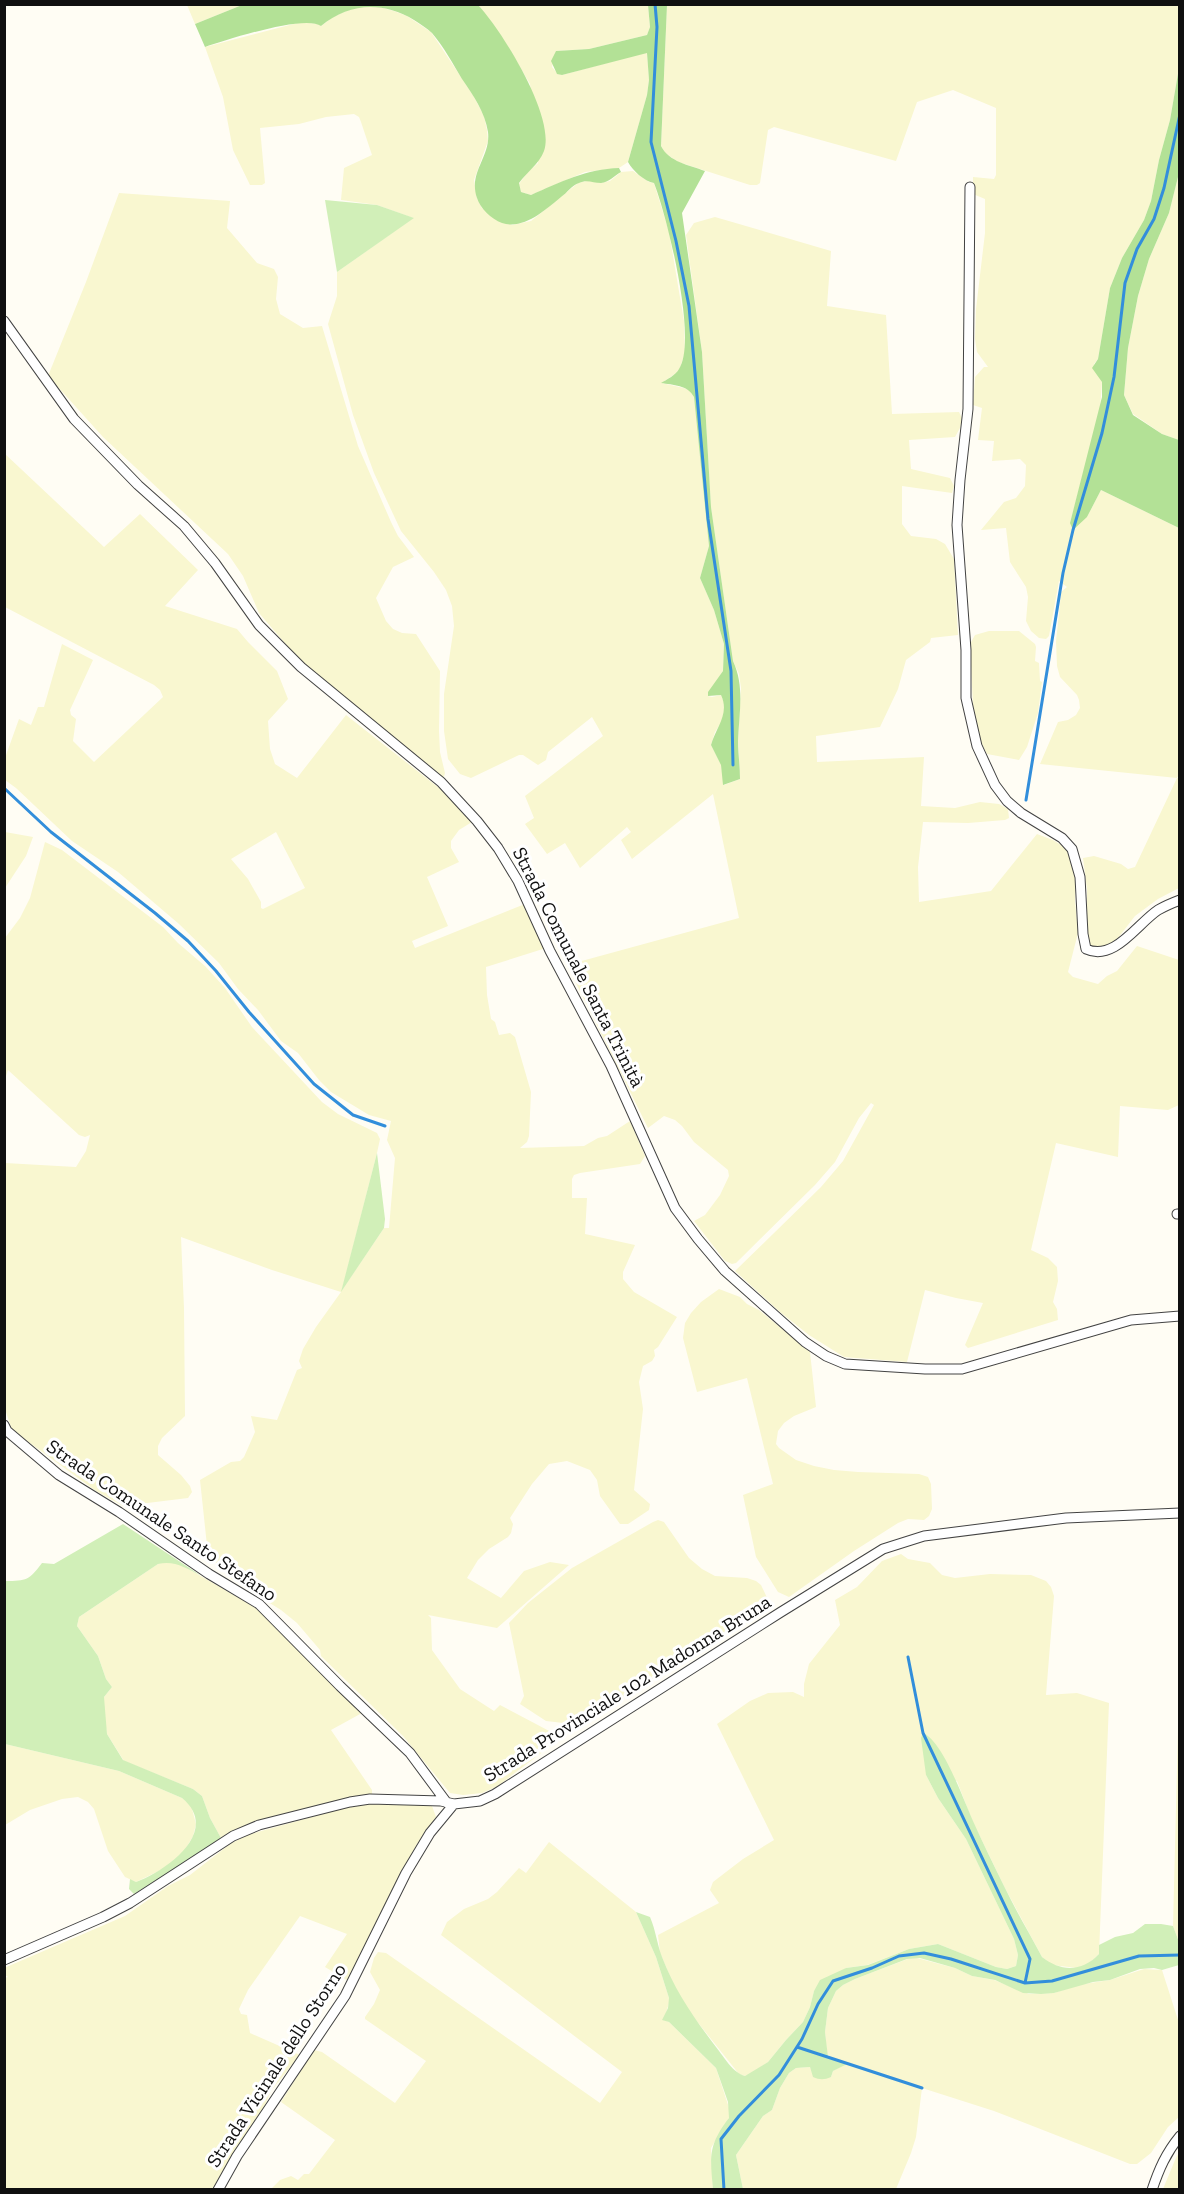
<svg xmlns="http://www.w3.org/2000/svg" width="1184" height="2194" font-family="'Zilla Slab',serif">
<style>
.farmland{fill:#f9f7d0;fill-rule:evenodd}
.green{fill:#d1efb8}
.forest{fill:#b3e196}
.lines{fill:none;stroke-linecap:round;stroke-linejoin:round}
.stream{stroke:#328edb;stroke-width:3}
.minor-casing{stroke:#434343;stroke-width:11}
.minor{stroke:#fff;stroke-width:9}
.labels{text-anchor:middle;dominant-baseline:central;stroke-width:6;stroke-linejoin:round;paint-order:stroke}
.street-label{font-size:20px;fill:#101010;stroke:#fff}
</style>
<rect width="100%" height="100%" fill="#fffdf4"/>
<path class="farmland" d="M187,5h55l-47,19z
M478,5h170l2,22 -3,8 -58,14 -33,2 -4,16 5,6 5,2 85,-23 2,28 -2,15 -19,67 -9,6 -34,4 -54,23 -10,-3 -2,-8 8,-11 11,-10 -8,-79 -22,-37z
M667,5h512v63l-9,52 -11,40 -8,41 -7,19 -22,38 -12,30 -12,71 -4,5 8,18 -2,28 -30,113 17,-6 14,-27 78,38 1,245 -3,5 3,1 -1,109 -21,11 -23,17 -17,22 -8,6 -13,4 -7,-3 -3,-10v-46l-4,-31 11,-2 27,8 7,5 7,-2 42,-89 -137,-14 18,-42 10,-2 8,-5 4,-7 -1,-8 -2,-5 -17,-18 -3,-11 -1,-25 4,-37 1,-12 6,-5 -8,-6 -10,55 -3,3 -7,-1 -8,-7 -5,-10 2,-24 -2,-10 -16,-25 -4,-34 -25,2 23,-28 12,-4 9,-12 1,-21 -6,-6 -28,2 2,-20 -16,-1 4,-32 -9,-3 2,-28 9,-10h4l-11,-15 -2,-13 1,-30 9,-76v-34l-12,-5v-17l21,2 2,-4v-67l-43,-18 -36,12 -21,59 -122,-34 -6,3 -8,53 -3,2h-7l-72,-23 -13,-9 -4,-7z
M363,6l16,1 15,4 13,5 24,16 42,63 11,21 3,14 1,11 -14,39 3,18 5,10 30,17 19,-4 47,-38 12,-3 11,3 9,-2 11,-9 12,-1 16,11 5,1 15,49 15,89 1,32 -6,18 -17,12 22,5 7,3 3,6 15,149 -9,32 14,32 10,34 -1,27 -15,25 4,1 9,-2 5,12 -3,13 -8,12 -4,13 10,19 3,21 16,-6 -2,-38 3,-53 -2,-14 -6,-13 -22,-154 -9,-155 -16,-117 8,-12 21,-6 116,34 -4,55 59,9 6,99 67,-2 3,6 -2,10 -5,9 -46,3 2,29 39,9 4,8 -2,7 -50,-7v38l9,12 25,3 9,5 9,15 4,76 -27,3 -1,4 -24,18 -8,29 -18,38 -64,9 1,26 107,-5 -3,49 34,2 25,-6 19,2 9,5 1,9 -4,2 -37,3 -45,-1 -5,45 1,35 72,-11 46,-57 16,6 8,5 8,7 7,20 -1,29 3,32 -10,39 5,5 25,7 9,-8 10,-5 20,-25 42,14v145l-11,5 -48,-4 -2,51 -62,-14 -25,107 17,8 9,9 1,14 -5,21 4,7 1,11 -90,28 -3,-3 18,-42 -27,-5 -31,-8 -18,72 -63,-5 -35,-22 -29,-23 -45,-41 86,-84 22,-26 31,-56 -3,-2 -12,15 -24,44 -20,23 -79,78 -4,1 -7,-3 -31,-40 11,-6 15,-20 9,-19 -1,-6 -34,-28 -12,-16 -7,-6 -11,-4 -16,12 -81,-163 172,-47 -26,-124 -81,65 -11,-19 10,-8 -4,-5 -47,41 -15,-25 -18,11 -22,-30 9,-6 -9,-22 78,-60 -11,-19 -44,35 -2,8 -8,5 -15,-10h-4l-48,23 -11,-4 -12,-15 -4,-28v-37l10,-68 -2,-20 -6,-16 -12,-18 -33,-41 -27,-58 -21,-58 -25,-91 9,-28v-24l76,-54 -36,-13 -36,-5 3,-32 28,-13 -11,-33 -2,-5 -5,-3 -28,3 -27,7 -39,4 5,55 -3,2h-12l-17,-35 -10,-53 -18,-50 96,-25 17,2 3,2 12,-9 15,-7z
M1179,173v267l-17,-6 -29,-20 -9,-19 4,-47 10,-52 11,-37 20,-46z
M119,193l111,8 -3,27 30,35 17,6 4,8 -2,22 4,15 23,14 19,-2 36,120 33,76 7,14 16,21 -21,10 -17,31 10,23 7,8 9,4 14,1 24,37 -1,60 1,21 5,21 -2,7 -142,-118 -42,-49 -16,-37 -15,-22 -125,-117 -55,-61 38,-94z
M4,453l100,94 36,-33 58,56 -33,36 72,23 11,13 29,29 11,28 -20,22 2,28 5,15 22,14 49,-63 102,80 24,27 -13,8 -8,11v7l8,14 -32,15 21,49 -36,15 3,7 110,-44 21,44 -60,19 1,28 4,24 4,3 4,13 11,-2 5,4 16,55 -2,44 -2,6 -7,6 64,-2 14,-8 9,-2 23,-15 15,35 -5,8 -60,9 -6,2 -2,4v19h15l-2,36 50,11 -12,27v7l11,13 43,25 -19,30 -4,3 1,6 -3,5 -9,5 -4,16 4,27 -9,81 16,14 -1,6 -21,14h-8l-20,-28 -3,-16 -7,-10 -23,-9 -18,3 -17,20 -22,34 3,6 -2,9 -3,4 -19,12 -11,11 -11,18 34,20 23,-27 26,-9 19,3 -72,63 -69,-13 3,3 1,32 28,39 34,22 6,-6 53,28 2,4 -2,7 -55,42 -16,7 -19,2 -13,-2 -47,-57 -82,-80 -1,-6 -23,-27 -16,-13 -48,-30 -25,-25 -8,-75 31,-18 9,-1 4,-4 11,-25 -4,-16 26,4 20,-50 5,-2 -3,-7 4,-12 13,-22 25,-35 -69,-22 -91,-33 3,71 1,108 -23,22 -4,8v9l23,20 9,11 2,6 -4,6 -65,8 -27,-15 -84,-61 -8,-24 1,-243 71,4 10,-16 4,-16 -5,2 -6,-2 -71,-65 -3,9v-141l15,-20 10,-20 15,-56 17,8 101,77 15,16 27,23 20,22 27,39 70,75 16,12 39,19 3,6 -3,14 -35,137 42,-62h5l6,-70 -8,-18 4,-19 -22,-6 -38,-23 -12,-12 -21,-27 -17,-12 -23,-31 -20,-21 -19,-26 -40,-39 -61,-52 -46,-31 -56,-53 -11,-8v-22l14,-39 12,6 7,-18h6l18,-63 31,16 -23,50 1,5 5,4 -3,22 21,21 69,-65 -3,-7 -6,-5 -149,-78zM276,832l29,56 -42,21 -2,-1v-6l-13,-23 -17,-20z
M989,631h30l16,13 1,3 -1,14 4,2 1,18 2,1 -4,31 -11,34 -8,13 -32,-6 -6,-12 -8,-36 -3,-62 5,-9z
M5,832l28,5 -7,19 -21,32z
M719,1289l21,8 7,7 12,6 51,42 6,55 -22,9 -10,7 -6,8 -2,13 3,4 17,12 18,6 20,4 24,2 61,2 9,3 3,7 1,25 -3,7 -5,4 -16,-1 -10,4 -44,28 -65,46 -11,-5 -22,-35 -13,-62 30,-11 -26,-106 -50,14 -14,-54 2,-15 6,-10 10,-11z
M658,1520l6,2 25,36 13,11 13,7 32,2 9,3 5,4 9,19 -4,8 -181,107 -13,5 -26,-3 -26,-17 4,-8 -15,-73 19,-20 44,-35 81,-46z
M901,1554l7,5 22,4 12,12 13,3 35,-4 41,1 15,6 5,6 3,9 -8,99 31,-2 32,10 -10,251 -12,11 -10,3 -25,-3 -10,-8 -37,-69 -33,-68 -15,-39 -31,-6 12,23 28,41 48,100 4,16 -2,11 -9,3 -11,-2 -58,-23 -29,5 -42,16 -21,3 -32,23 -4,16 -7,15 -17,18 -18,22 -17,12 -6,2 -6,-2 -52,-65 -14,-26 -13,-30 -2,-18 61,-32 -9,-13 3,-8 30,-23 31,-19 -57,-116 33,-23 18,-8 25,-1 11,5v-13l5,-20 31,-39 -5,-25 22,-13 25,-26z
M167,1561l13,3 81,47 47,46 7,10 47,46 -31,17 41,60v4l-26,4 -85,23 -40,17 -11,-20 -8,-22 -9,-7 -69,-28 -17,-27 -4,-25 1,-12 8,-10 -6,-8 -8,-23 -21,-30 2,-9 79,-53z
M1179,1688v254l-6,-16z
M5,1744l114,27 63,27 9,7 5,19 -3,12 -8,14 -18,17 -31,15 -11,-5 -17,-26 -14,-42 -6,-7 -10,-5 -16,2 -32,11 -25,15z
M375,1803l46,1 11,2 4,11 -19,27 -14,27 -53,111 -25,-15 22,-33 -47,-18 -52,74 -9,19 2,5 6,1 3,18 50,22 -29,36 -8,19 -47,79h-211l-1,-211 4,-1 -3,-2 -1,-7 121,-52 43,-30 22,-11 40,-31 17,-9 112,-31z
M549,1842l87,70 20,45 13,41v5l-5,17 5,2 47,46 14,43 -1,7 -18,30 2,41 -443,1 10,-10 11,-4 7,4 6,-6h5l26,-34 -54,-38 33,-52 8,2 73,51 31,-42 -61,-42v-2l9,-13 6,-14 -10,-18 4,-14 4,-6 8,1 214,150 22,-31 -181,-137 6,-13 17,-13 24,-10 9,-7 22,-24 7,5z
M913,1957l42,11 17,8 22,4 35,14 25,-1 23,-8 33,-5 34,-11 18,1 17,53v94l-11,10 -17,26 -14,11h-7l-136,-53 -72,-23 -6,49 -5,16 -15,36h-153l-7,-34 27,-39 9,-6 8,-22 9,-15 7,-5 14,-1 4,10h17l2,-6 12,-7 -12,-4 -6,-6 -2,-22 3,-24 8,-17 7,-6 12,-6z
M1179,2152v37h-16l12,-29z"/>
<path class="green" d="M325,200l52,5 37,13 -77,54z
M377,1153l8,66 -1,9 -43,64z
M123,1524l77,51c-14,-7 -26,-15 -42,-11l-79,53 -2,9 21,30 8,23 6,8 -8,10 3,37 16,26 70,29 9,7 8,22 11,20 -44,30 -43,26 -5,-5 1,-10 6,3c30,-11 86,-51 46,-84l-63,-27 -114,-27v-163c22,0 24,-1 37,-18l12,1z
M923,1733c20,8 41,68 50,88 10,22 21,45 32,67 11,23 25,46 37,69 19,15 40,15 57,-3v-9l16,-8 18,-4 12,-9h16l12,2 6,16v23l-17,5 -8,-2 -14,1 -30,11 -17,2 -39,11 -13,1 -18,-1 -28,-13 -23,-4 -17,-8 -35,-10 -13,1 -52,20 -12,6 -7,6 -8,17 -3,24 3,25 19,7 -14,7 -2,6c-7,3 -11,3 -18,0l-3,-10 -14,1 -7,5 -9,15 -8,22 -9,6 -27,39 7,34h-30c-3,-32 -5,-44 16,-71l-1,-16 -12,-34 -47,-46 -7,-2 6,-12 1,-10 -13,-41 -20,-45 14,5c6,14 7,27 12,40 13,34 32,61 54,90 8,10 17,26 29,29l23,-14 18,-22 17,-18 7,-15 4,-16 6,-11 26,-12 22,-3 41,-16 29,-5 58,23 11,2 9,-3 2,-11 -4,-16 -48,-100 -28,-41 -12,-23 -5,-37z"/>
<path class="forest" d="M242,5h236c23,24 78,112 66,146 -5,13 -17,21 -25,32l2,9 10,3c29,-13 56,-26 88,-27l2,4c-7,4 -12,10 -20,11 -8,0 -14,-4 -22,0 -7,2 -12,10 -18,14 -16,13 -37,33 -59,26 -11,-4 -22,-15 -25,-25 -9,-26 14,-41 11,-66 -3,-20 -15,-37 -26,-53 -9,-15 -18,-32 -30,-46 -5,-5 -12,-9 -18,-13 -32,-19 -65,-17 -93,6 -16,-12 -95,14 -116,21l-10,-23z
M648,5h19l-6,141c8,16 28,19 44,25l-23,42 20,139 9,155 22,154c12,26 6,52 5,80 0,12 2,25 2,38l-17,6 -2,-20 -10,-20c5,-18 19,-31 10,-50l-13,1v-4l15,-21 1,-27 -10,-34 -14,-32 9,-32 -15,-149c-6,-12 -21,-12 -33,-14 5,-3 15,-8 18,-14 19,-29 -12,-153 -25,-186 -10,-2 -21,-12 -26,-21l19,-67 2,-15 -2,-27 -85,22 -5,-1 -6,-13 5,-10 33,-2 58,-14 3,-8z
M1179,68v105l-10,40 -20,46 -11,37 -10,52 -4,47 9,20 29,19 17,6v88l-78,-38 -14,27 -14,13 -3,-7 32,-126v-15l-10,-14 6,-9 12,-71 12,-30 22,-38 7,-19 8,-41 11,-40z"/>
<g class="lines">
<path class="stream" d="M655,4l2,23 -6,115 25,99 13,65 19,213 23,152 2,94
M4,788l47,44 104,81 33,28 28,30 33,41 65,72 39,31 32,11
M1026,800l37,-227 10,-43 29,-97 12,-56 11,-94 12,-34 17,-30 10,-31 16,-74
M908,1657l15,76 107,226 -5,24
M797,2047l125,41
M724,2190l-3,-51 18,-23 40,-41 23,-36 16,-35 15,-23 39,-13 27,-12 25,-3 27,6 74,24 27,-2 87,-25 41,-1"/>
<g class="minor-casing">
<path id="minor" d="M970,187l-2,222 -8,71 -3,45 9,125v48l11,48 18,39 12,16 14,12 41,25 10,11 8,28 3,57 3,15c28,13 51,-25 72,-39 7,-4 14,-7 22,-10
M4,321l70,98 64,66 46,41 31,37 44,62 42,42 140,115 36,39 21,27 20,33 32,70 61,115 64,142 23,31 27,32 80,71 21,14 19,8 80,5h37l169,-49 49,-4
M1177,1214h3
M4,1425l3,6 52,44 60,37 90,62 50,30 81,82 70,67 37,50
M4,1960l99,-43 27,-14 103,-67 26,-11 91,-23 20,-3 71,2 13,3 26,-3 15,-7 286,-182 102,-63 41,-13 142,-18 114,-5
M218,2190l19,-34 108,-160 61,-123 24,-40 24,-29
M1152,2190c7,-21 14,-37 28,-54"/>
</g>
<use href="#minor" class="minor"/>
</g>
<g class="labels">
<g class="street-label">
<text transform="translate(579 967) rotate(63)">Strada Comunale Santa Trinità</text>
<text transform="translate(162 1520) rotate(34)">Strada Comunale Santo Stefano</text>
<text transform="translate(627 1688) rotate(-32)">Strada Provinciale 102 Madonna Bruna</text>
<text transform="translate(276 2065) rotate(-57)">Strada Vicinale dello Storno</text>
</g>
</g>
<rect width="1184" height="2194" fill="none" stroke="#101010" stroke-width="12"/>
</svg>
